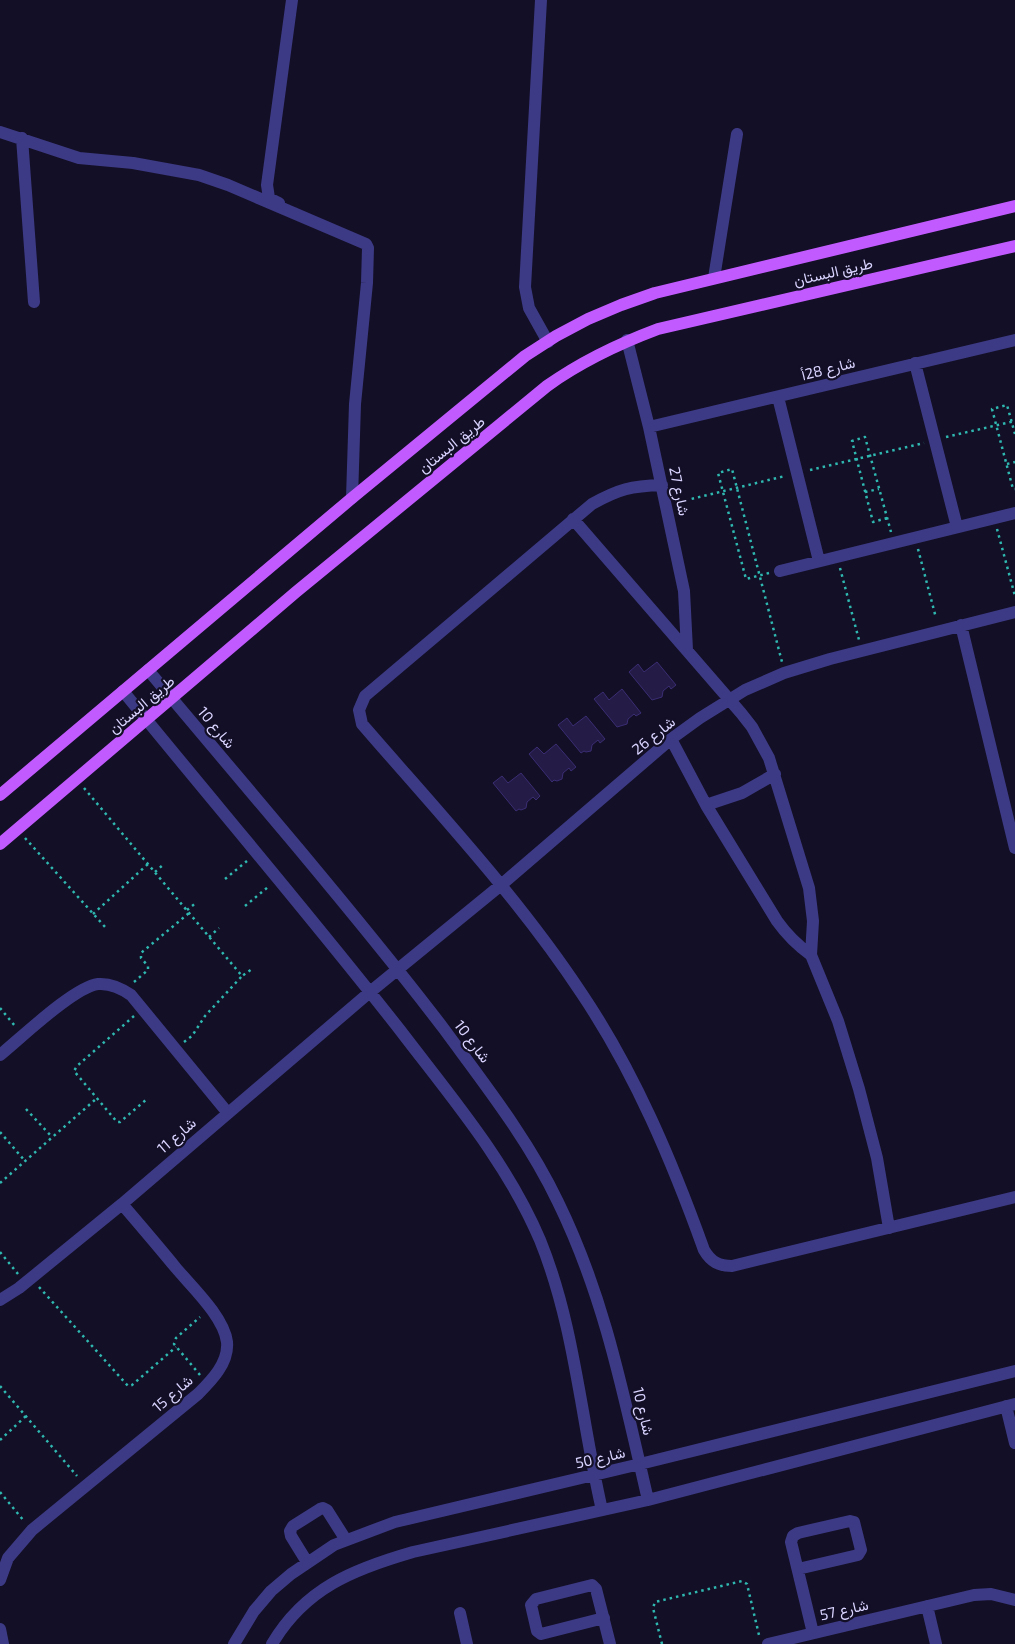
<svg xmlns="http://www.w3.org/2000/svg" width="1015" height="1644" font-family="'Exo 2',Vazirmatn,sans-serif">
<style>
.building{fill:#241b47;stroke:#3b2d73}
.lines{fill:none;stroke-linecap:round;stroke-linejoin:round}
.path{stroke:#2fb8b0;stroke-width:2.5;stroke-dasharray:2.5 4;stroke-linecap:butt}
.minor{stroke:#3d3a85;stroke-width:12}
.major{stroke:#c25bff;stroke-width:12}
.labels{text-anchor:middle;dominant-baseline:central;stroke-width:4.5;stroke-linejoin:round;paint-order:stroke}
.street-label{font-size:15px;fill:#d9d4ff;stroke:#130f26}
</style>
<rect width="100%" height="100%" fill="#130f26"/>
<path class="building" d="M657,662l19,23 -5,4 -2,-3 -6,5 -1,6 -10,3 -23,-28 9,-8 6,8z
M622,689l19,24 -5,3 -2,-2 -6,5 -1,5 -10,3 -23,-28 9,-7 6,8z
M586,716l19,23 -5,4 -2,-3 -6,5 -1,6 -5,1 -2,-1 -3,2 -23,-28 9,-7 6,8z
M556,744l20,23 -5,4 -2,-3 -6,5 -1,6 -5,2 -3,-1 -2,2 -23,-28 8,-7 7,7z
M521,773l19,23 -4,4 -3,-3 -6,5 -1,6 -5,2 -2,-1 -3,2 -23,-28 9,-7 6,7z"/>
<g class="lines">
<path class="path" d="M1015,434l-8,-29 -15,4 21,80h2
M946,437l69,-16
M1007,464l8,-2
M810,470l114,-27
M865,492l14,-3
M679,502l106,-26
M887,518l-14,4 -21,-81 13,-4 26,95
M997,529l18,67
M918,549l18,69
M840,568l19,72
M769,573l-23,6 -28,-106 14,-4 50,193
M84,788l158,188 10,-7
M25,838l81,90
M155,872l9,-8
M225,879l22,-18
M245,906l23,-19
M187,910l10,-8
M93,914l55,-50
M209,937l10,-9
M134,982l14,-12v-4l-7,-8v-5l48,-40
M0,1008l15,18
M134,1016l-57,50 -3,5 43,51h3l27,-23
M184,1042l8,-6 13,-20 37,-40
M26,1109l26,28
M0,1132l25,29
M0,1183l96,-84
M0,1252l18,22
M39,1287l89,99 4,-1 44,-38
M200,1375l-26,-31 2,-6 24,-21
M0,1386l77,90
M0,1440l26,-24
M0,1492l24,29
M662,1644l-9,-36 2,-6 87,-21 5,3 12,51"/>
<path class="minor" d="M541,0l-16,287 4,21 19,34
M0,132l79,26 54,5 66,12 29,10 138,59 2,4 -1,35 -12,121 -3,94
M22,138l12,164
M279,203l-10,-5 -2,-13 25,-185
M714,278l23,-144
M627,340l22,87 35,164 3,59
M915,363l42,164
M778,397l41,164
M649,427l366,-87
M662,485c-31,1 -43,4 -70,19l-227,192 -6,14 3,14c76,88 156,173 220,270 53,79 90,167 122,256 7,12 15,16 28,16l283,-69
M573,519l168,194 11,14 17,31 40,130 4,33 -2,34 27,66 21,68 18,69 12,70
M780,571l235,-58
M961,625l54,223
M148,670c50,60 100,119 150,178 50,60 99,119 146,181 41,56 84,110 114,173 47,96 66,195 90,298
M123,691c92,113 187,224 277,339 51,67 107,132 140,210 35,86 41,180 62,270
M671,739l35,66 71,116c10,14 20,24 34,34
M706,805l36,-12 33,-19
M0,1055c21,-17 74,-68 98,-71 12,-1 23,4 33,11l96,117
M0,1300l19,-12 103,-84 248,-212 131,-107 170,-146 29,-21 45,-28 39,-17 46,-14 185,-47
M1006,1406l9,37
M307,1562l-16,-26 -1,-5 3,-5 27,-17 3,-1 4,2 19,30
M798,1569l60,-14 3,-5 -7,-28 -4,-1 -52,12 -5,3 -2,6 22,91
M0,1580l8,-22 24,-28 166,-136c13,-13 31,-31 29,-52 -3,-25 -35,-55 -51,-74 -18,-22 -36,-43 -54,-64
M927,1606l9,38
M460,1613l7,31
M604,1618l-63,16 -4,-3 -6,-26 5,-6 56,-14 4,4 14,55
M0,1629l3,15
M234,1644l20,-33 17,-20 20,-17 43,-29 61,-23 245,-58 375,-93
M272,1644c33,-56 82,-75 141,-92l235,-52 367,-96
M768,1644l206,-49 17,-1 24,6"/>
<path class="major" d="M0,795l352,-297 173,-142 31,-20 32,-17 33,-14 34,-12 360,-87
M0,844l296,-252 251,-206c35,-25 71,-42 111,-57l357,-83"/>
</g>
<g class="labels">
<g class="street-label">
<text transform="translate(833 271) rotate(-13)">طريق البستان</text>
<text transform="translate(828 368) rotate(-14)">شارع 28أ</text>
<text transform="translate(451 444) rotate(-39)">طريق البستان</text>
<text transform="translate(680 491) rotate(78)">شارع 27</text>
<text transform="translate(141 704) rotate(-40)">طريق البستان</text>
<text transform="translate(217 727) rotate(50)">شارع 10</text>
<text transform="translate(653 735) rotate(-39)">شارع 26</text>
<text transform="translate(473 1041) rotate(53)">شارع 10</text>
<text transform="translate(176 1135) rotate(-41)">شارع 11</text>
<text transform="translate(172 1393) rotate(-41)">شارع 15</text>
<text transform="translate(644 1411) rotate(77)">شارع 10</text>
<text transform="translate(600 1457) rotate(-13)">شارع 50</text>
<text transform="translate(844 1609) rotate(-13)">شارع 57</text>
</g>
</g>
</svg>
